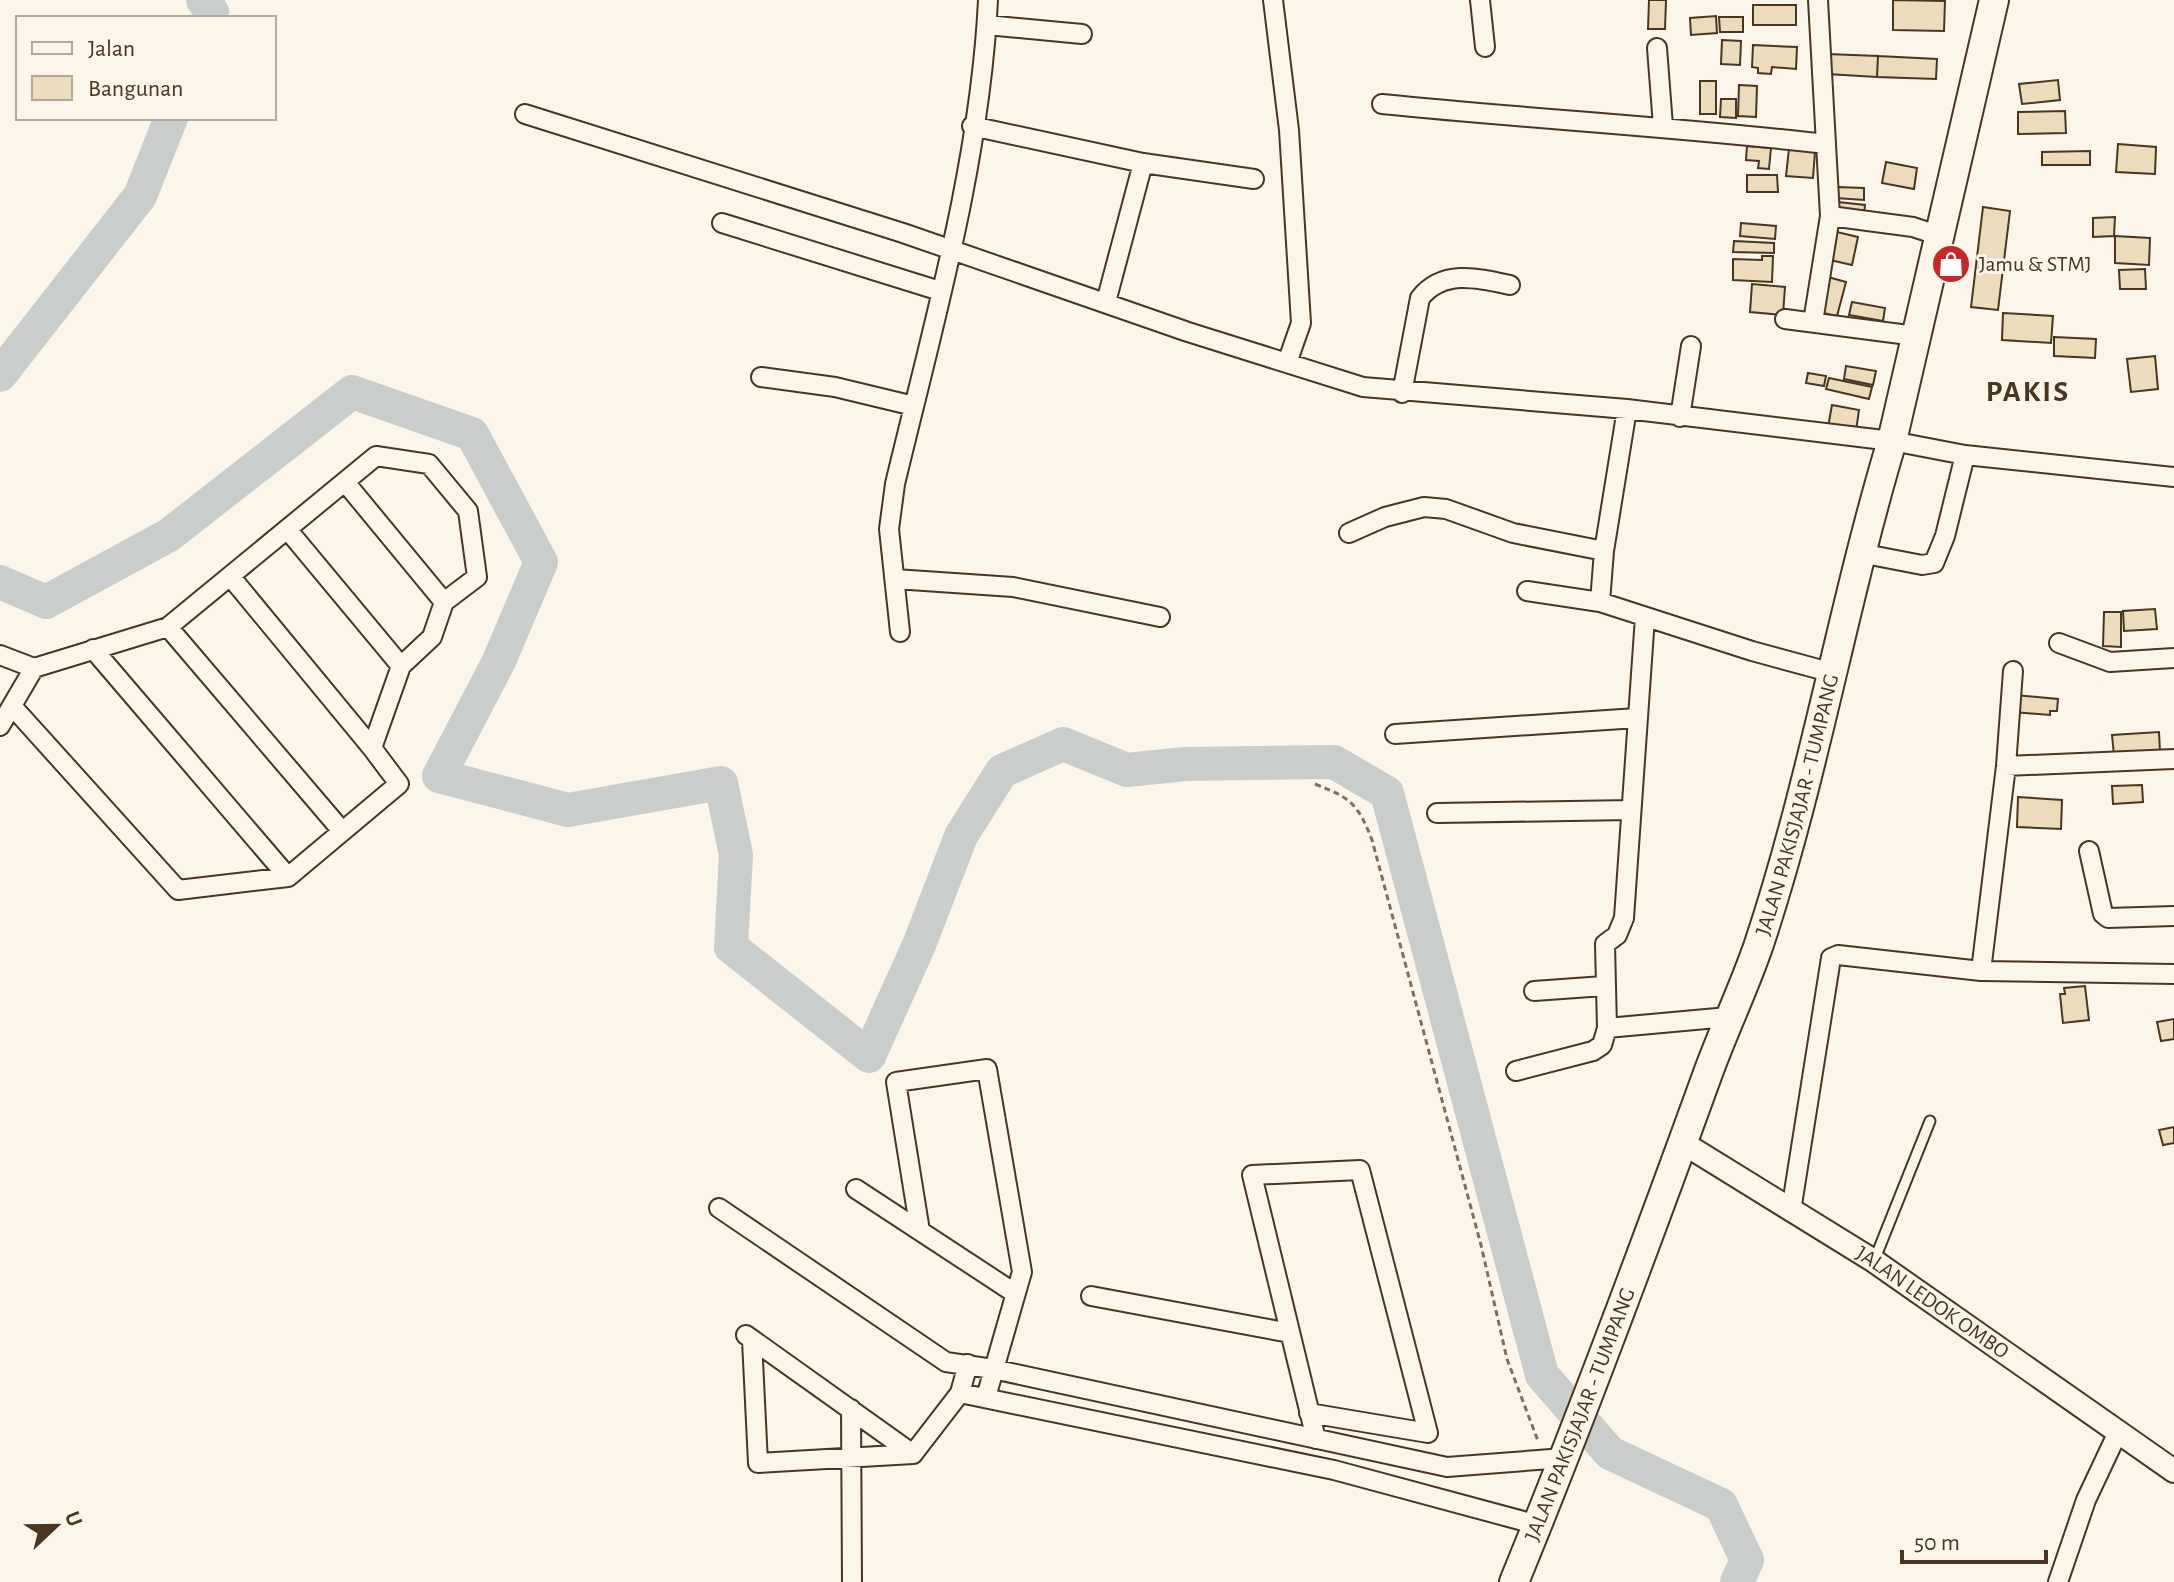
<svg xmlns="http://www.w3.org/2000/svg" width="2174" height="1582" font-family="'Alegreya Sans',sans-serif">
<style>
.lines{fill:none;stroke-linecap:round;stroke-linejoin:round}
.river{stroke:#c9cecd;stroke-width:34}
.building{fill:#ecdcbc;stroke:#4a3520;stroke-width:2}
.service-casing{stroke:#4a3520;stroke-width:13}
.minor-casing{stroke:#4a3520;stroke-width:22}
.tertiary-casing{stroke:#4a3520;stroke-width:26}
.primary-casing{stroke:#4a3520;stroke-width:32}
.path{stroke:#7f6f5c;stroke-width:3;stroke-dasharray:6 4;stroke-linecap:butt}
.service{stroke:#fbf6e9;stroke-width:9}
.minor{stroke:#fbf6e9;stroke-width:18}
.tertiary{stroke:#fbf6e9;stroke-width:22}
.primary{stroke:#fbf6e9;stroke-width:28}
.labels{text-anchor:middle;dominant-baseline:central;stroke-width:6;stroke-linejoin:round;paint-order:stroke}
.poi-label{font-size:22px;fill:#4a3520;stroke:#fbf6e9;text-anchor:start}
.street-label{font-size:22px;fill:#4a3520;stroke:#fbf6e9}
.district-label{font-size:30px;font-weight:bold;letter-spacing:2px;fill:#4a3520;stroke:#fbf6e9}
</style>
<rect width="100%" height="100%" fill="#fbf6e9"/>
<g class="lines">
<path class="river" d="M203,0l9,12 -3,6
M0,375l140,-179 31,-78
M0,582l46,20 123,-67 183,-143 120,42 69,128 -42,99 -60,115 129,34 153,-27 15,72 -5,92 138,109 50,-111 42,-109 41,-65 61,-27 64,26 58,-6 149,-2 53,31 155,582 68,78 111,52 26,55 -10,22"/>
</g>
<path class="building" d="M1649,0h17l-1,29h-17z
M1893,0l52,1 -1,30 -51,-1z
M1753,5h43v20h-43z
M1716,16l1,17 -26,2 -1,-17z
M1719,17h24v15h-23z
M1722,40l19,1 -1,24 -19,-1z
M1753,45l44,2 -1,22 -24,-2 -1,7 -13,-1v-5l-6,-1z
M1827,54l51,2 -1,21 -50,-3z
M1878,56l59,3 -1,20 -59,-2z
M2058,80l2,20 -38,4 -3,-20z
M1700,81h16v33h-16z
M1739,85l18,1 -1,31 -18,-1z
M1721,99h15v19l-16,-1z
M2065,111l1,22 -48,1v-22z
M2118,144l38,3 -1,27 -39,-2z
M1747,146l24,2 -2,21 -11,-1 1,-7 -13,-1z
M1789,149l26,3 -2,26 -27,-2z
M2090,151v14h-48v-13z
M1886,162l31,6 -3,21 -32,-6z
M1747,175h30l1,17h-31z
M1837,187l27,1v12l-28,-2z
M1838,202l27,3 -1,10 -27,-3z
M1983,207l27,4 -12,99 -27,-3z
M2115,217l-1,19 -21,1v-19z
M1741,223l35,3 -1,13 -35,-3z
M1837,232l21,5 -6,28 -22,-5z
M2115,236l35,2 -1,27 -34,-2z
M1734,241l40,2v10l-41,-1z
M1762,256h11l-1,26 -39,-2v-21l29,1z
M2145,269l1,20h-26l-1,-19z
M1828,277l18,5 -9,34 -18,-4z
M1752,284l33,3 -2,28 -33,-3z
M1852,302l33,6 -2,13 -34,-6z
M2003,313l50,3 -2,27 -49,-3z
M2054,337l42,2 -1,19 -41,-2z
M2155,356l3,33 -27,3 -4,-33z
M1846,366l30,5 -3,14 -29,-6z
M1808,373l18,3 -2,10 -18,-3z
M1829,378l43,9 -3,12 -43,-10z
M1832,405l27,5 -3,21 -28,-4z
M2155,609l2,20 -33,2 -1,-20z
M2104,612h17v35l-18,-1z
M2015,695l43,4 -1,12h-7v4l-37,-3z
M2159,732l1,20 -46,3 -2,-20z
M2142,785l1,17 -30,2 -1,-18z
M2018,797l44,3 -1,29 -44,-2z
M2085,986l4,34 -26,3 -3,-29h5l-1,-6z
M2174,1019v20l-13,2 -4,-19z
M2174,1127v16l-11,2 -4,-15z"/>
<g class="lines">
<g class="service-casing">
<path id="service" d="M1874,1261l56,-140"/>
</g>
<g class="minor-casing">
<path id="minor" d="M1273,0l16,130 12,193 -14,40
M1480,0l5,47
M1818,0l12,216 83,11 27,9
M987,25l95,9
M1657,48l6,78
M1382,104c148,15 296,23 444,40
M525,114l378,119 285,99 175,55 264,22 265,32 73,14 209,22
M972,126l171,37 111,16
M722,223l218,68
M1106,302l37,-139
M1785,319l131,17
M1813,322l17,-106
M761,377l74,10 79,19
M1402,393l18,-95c23,-29 58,-20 90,-13
M1627,409l-23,142 -4,51 152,49 81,22
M1680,417l11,-71
M345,482l99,120
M287,529l114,137
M1349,533l36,-16 39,-10 22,2 67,24 91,18
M1860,553l62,12 12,-2 11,-27 20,-81
M230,576l142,172
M895,579l118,8 147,30
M1527,591l73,11
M168,627l174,204
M900,632l-11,-103 6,-45c38,-159 85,-320 93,-484
M2059,643l51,19 64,-4
M93,649l195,228
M0,655l34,13
M0,726l34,-58 134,-41 208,-171 53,8 39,47 9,66 -33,25 -12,35 -31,29 -29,82 27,36 -111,93 -110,13 -166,-184
M1395,734l242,-16
M2006,766l168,-7
M1437,813l194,-3
M2089,851l14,63 5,4 66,-2
M1981,971l25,-205 7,-95
M1534,991l70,-5
M1607,1028l-2,-84 12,-9 7,-17 21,-301
M1516,1071l77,-20 9,-6 5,-17 121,-11
M856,1189l157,103
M719,1208l227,154 47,7 454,98 117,-9
M1791,1211l40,-253 7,-3 143,16 193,3
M920,1231l-24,-149 91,-13 35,203 -36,125
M1091,1296l199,37
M746,1335l167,119
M752,1340l6,123 155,-9 47,-61 8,-29
M960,1393l374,77 204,55
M851,1409l1,173
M1309,1413l119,20 -68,-263 -108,5c21,88 42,176 64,264
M2058,1582l28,-82 32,-68"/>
</g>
<g class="tertiary-casing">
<g id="tertiary">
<path id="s1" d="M1683,1143l191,118 300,210"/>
</g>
</g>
<g class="primary-casing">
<g id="primary">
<path id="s2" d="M1514,1582c69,-168 132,-338 194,-509 16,-44 36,-85 51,-129 55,-165 83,-337 133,-503l102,-441"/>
</g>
</g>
<path class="path" d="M1315,784c36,14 43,20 57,56l109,405 26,114 31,82"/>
<use href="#service" class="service"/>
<use href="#minor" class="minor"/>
<use href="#tertiary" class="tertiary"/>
<use href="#primary" class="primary"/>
</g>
<defs>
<g id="shop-disc" transform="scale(2)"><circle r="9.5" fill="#c62828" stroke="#fbf6e9"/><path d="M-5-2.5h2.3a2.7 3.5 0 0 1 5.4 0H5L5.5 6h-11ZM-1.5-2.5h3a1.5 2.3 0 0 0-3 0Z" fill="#fff"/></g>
</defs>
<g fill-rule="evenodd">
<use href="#shop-disc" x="1951" y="264"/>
</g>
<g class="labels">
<g class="poi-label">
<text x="1979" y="264">Jamu &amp; STMJ</text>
</g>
<g class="street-label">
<text stroke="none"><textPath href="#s2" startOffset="828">JALAN PAKISJAJAR - TUMPANG</textPath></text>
<text stroke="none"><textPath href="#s1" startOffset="296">JALAN LEDOK OMBO</textPath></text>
<text stroke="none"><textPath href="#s2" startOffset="180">JALAN PAKISJAJAR - TUMPANG</textPath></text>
</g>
<g class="district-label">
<text x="2028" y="392">PAKIS</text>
</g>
</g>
<rect x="16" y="16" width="260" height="104" fill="#fbf6e9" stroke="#b4a999" stroke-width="2"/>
<rect x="32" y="42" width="40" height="12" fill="#fbf6e9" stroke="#b4a999" stroke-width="2"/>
<text x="88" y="56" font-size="24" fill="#4a3520">Jalan</text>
<rect x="32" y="76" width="40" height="24" fill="#ecdcbc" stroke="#b4a999" stroke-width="2"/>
<text x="88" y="96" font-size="24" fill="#4a3520">Bangunan</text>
<g transform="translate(56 1526) rotate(68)" stroke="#fbf6e9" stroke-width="6" paint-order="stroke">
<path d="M0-6L14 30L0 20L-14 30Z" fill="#4a3520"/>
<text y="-12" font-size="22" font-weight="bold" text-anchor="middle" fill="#4a3520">U</text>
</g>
<path d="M1902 1550v12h144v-12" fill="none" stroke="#4a3520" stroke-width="4"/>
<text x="1914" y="1550" font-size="24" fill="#4a3520" stroke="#fbf6e9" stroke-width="6" paint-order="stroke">50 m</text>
</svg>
